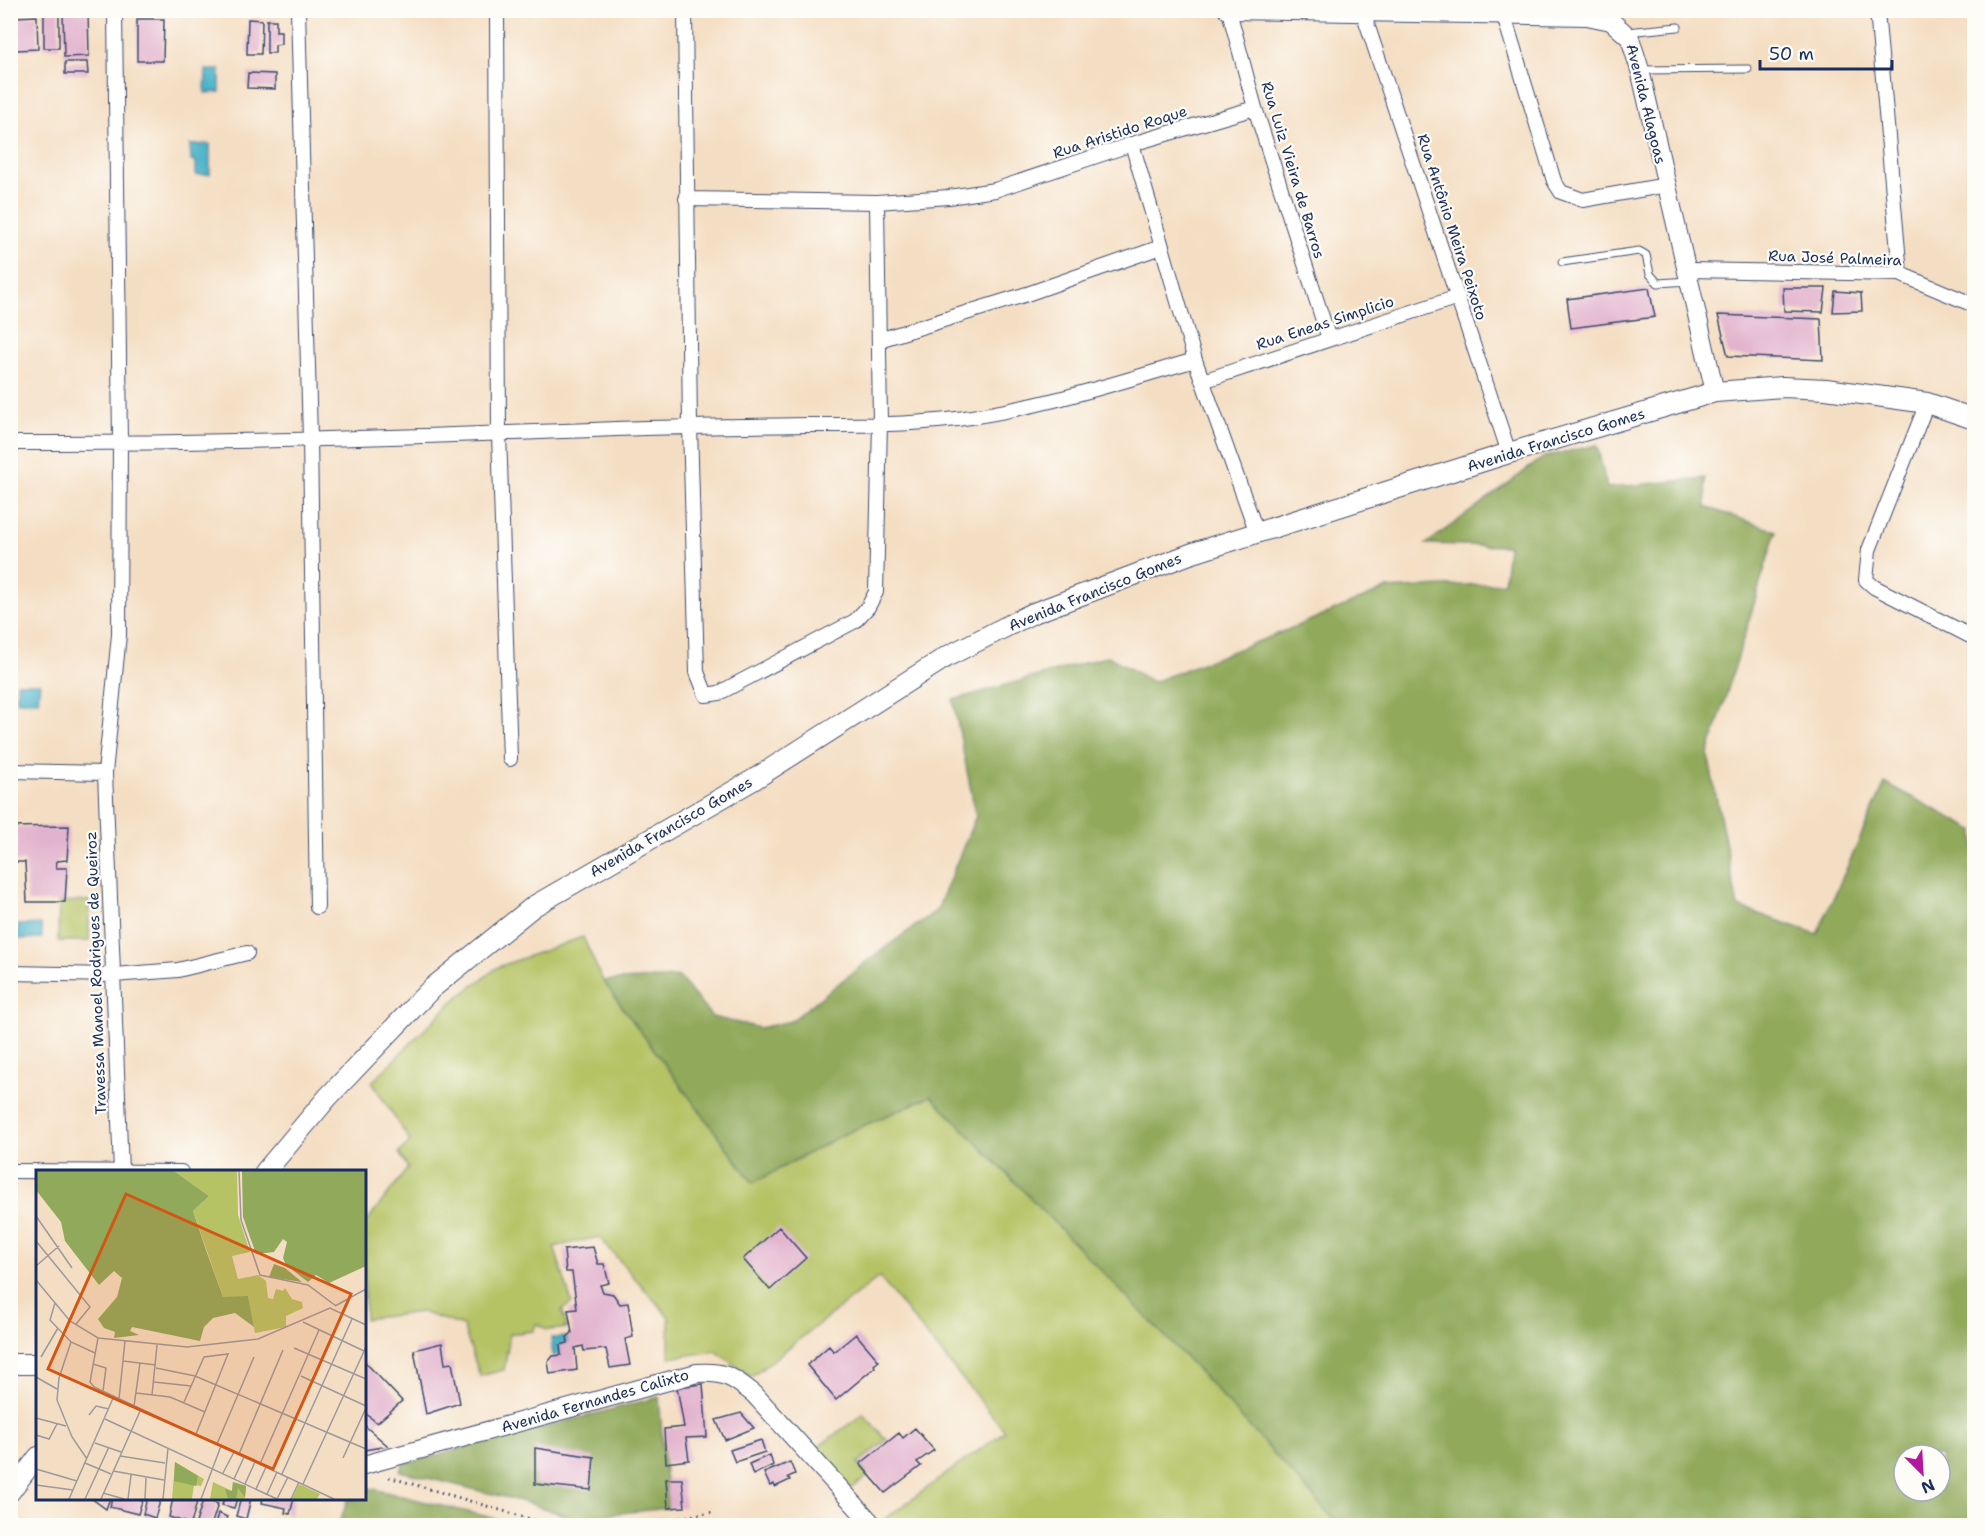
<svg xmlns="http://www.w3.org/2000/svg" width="1985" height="1536" font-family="'Shantell Sans',sans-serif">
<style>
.green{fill:#b5c365;stroke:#687962;stroke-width:1.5}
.forest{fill:#90a95a;stroke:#566c5c;stroke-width:1.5;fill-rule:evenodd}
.water{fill:#4ab3c7;stroke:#327192;stroke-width:1.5}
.building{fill:#e2b3cd}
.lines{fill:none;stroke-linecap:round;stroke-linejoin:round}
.service-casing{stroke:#3c496d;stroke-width:9}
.minor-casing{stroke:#3c496d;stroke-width:16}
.tertiary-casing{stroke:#3c496d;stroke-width:20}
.secondary-casing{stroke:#3c496d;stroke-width:22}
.path{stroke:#3c496d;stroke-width:3;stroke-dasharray:1.5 4.5;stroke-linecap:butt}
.service{stroke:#fff;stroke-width:7}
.minor{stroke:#fff;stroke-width:14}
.tertiary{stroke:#fff;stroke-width:18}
.secondary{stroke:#fff;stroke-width:20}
.labels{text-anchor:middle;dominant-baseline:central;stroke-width:4.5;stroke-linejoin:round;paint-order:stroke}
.street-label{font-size:15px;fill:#1b2f5e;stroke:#fdfcf7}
.inset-road{fill:none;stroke:#9d989b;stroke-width:1.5}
.view{fill:#d45514;fill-opacity:0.15;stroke:#d45514;stroke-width:3}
.inset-edge{fill:none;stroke:#1b2f5e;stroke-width:3}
</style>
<rect width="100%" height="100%" fill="#fdfcf7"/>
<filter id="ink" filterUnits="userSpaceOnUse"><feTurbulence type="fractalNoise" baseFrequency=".0167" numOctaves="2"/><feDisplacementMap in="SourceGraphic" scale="12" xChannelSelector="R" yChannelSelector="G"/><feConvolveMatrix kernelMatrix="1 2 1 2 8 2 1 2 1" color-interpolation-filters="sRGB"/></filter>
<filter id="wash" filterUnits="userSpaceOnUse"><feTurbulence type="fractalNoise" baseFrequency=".008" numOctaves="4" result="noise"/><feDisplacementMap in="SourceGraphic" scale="24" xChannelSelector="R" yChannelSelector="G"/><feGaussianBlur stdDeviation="1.35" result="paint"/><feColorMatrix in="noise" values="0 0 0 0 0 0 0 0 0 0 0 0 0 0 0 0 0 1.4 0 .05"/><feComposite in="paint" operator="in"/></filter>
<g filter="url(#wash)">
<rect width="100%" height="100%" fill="#f4dec3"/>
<path class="green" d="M89,901v40h-31l1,-39z
M583,937l20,44 150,202 89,-48 89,-39 266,273 142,156h-453l-4,-4 123,-90 -126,-154 -128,100 -35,-26 -47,7v-41l-70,-80 -45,10 18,56 -10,7 5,18 -20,2 -10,-7 -4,8 -23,3 -6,36 -24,6 -17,-50 -42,-14 -56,7 -1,-94 44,-57 -9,-15 11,-12 -38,-59 81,-81 45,-34z
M863,1414l24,26 -29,23 10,13 -18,13 -35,-40z"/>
<path class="forest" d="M1597,445l10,43 98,-10 1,29 70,24 -68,224 30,152 79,27 68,-151 89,47v695h-635l-142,-156 -266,-273 -89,39 -89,48 -150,-202 76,-4 33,40 48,11 31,-7 76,-60 70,-51 39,-94 -23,-116 155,-44 45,26 122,-47 110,-46 119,-6 4,-37 -82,-2 118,-87zM1904,1455h36v36h-36z
M659,1397l9,111 -96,10 -44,-15 -128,-32 3,-7z
M365,1487l156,38h-182l9,-26 16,-1z"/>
<path class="water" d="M206,70h14v22l-15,1z
M210,144v30l-14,1v-14h-5l-1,-16z
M17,683h23l-2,18h-21z
M41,924l1,14 -24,1v-14z
M567,1337l1,6 -8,2 1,10 -8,1 -2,-18z"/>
<g id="blocks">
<path class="building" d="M44,11h15v37h-15z
M88,11l1,45 -25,1 -1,-45z
M37,16l1,33 -22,1 -1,-33z
M137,19h27l-1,42h-26z
M248,19l14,1 -1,34h-14z
M267,20h9v11h5v13l-6,1v8h-8z
M65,62h22l1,12h-23z
M248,73l27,1v15l-28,-1z
M1649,288l6,29 -84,11 -4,-29z
M1783,288h43l-3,24 -39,-1z
M1835,291l26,2 1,18 -29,1z
M1718,315l103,4 2,41 -95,-4z
M69,826l-2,34 -10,1 -1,7h11l-2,34h-38l-2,-40h-15v-35z
M779,1227l27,31 -36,32 -27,-31z
M593,1247l5,17h6l5,19 -9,2 3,7 10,2 7,10 8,-1 5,34 -8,2 5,26 -20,3 -4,-19 -22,2 -1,-5 -8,2 2,22 -27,4 -2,-12 5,-6 8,-1 -1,-10 8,-2 -1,-6 5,-4 -4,-23 9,-1 -5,-37h-6l-2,-22z
M856,1334l23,27 -5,4 1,2 -39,33 -29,-35 22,-19 5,6z
M442,1343l3,21 7,-1 8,40 -34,11 -12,-64z
M364,1361l38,40 -25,22 -13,-11z
M703,1384l4,53 -21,1 3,22 -23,3 -2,-34 20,-2 -7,-40z
M741,1413l13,15 -29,12 -9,-20z
M364,1425l24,21 -24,4z
M915,1428l19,22 -17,12 4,4 -36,27 -25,-29 39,-31 4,5z
M761,1440l4,12 -30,10 -5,-12z
M535,1448l59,9 -3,33 -56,-6z
M770,1455l3,10 -20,10 -4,-11z
M790,1462l5,12 -7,3 2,3 -15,7 -1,-3 -4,2 -6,-13z
M666,1479h16l3,28 -17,1z
M91,1498h19l-4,11z
M112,1498h31l-5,16 -28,-7z
M147,1498h14l-6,20 -12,-4z
M173,1498h25l-7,26 -22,-7z
M224,1498h13l-3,10 -12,-3z
M241,1498h10l-5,21 -10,-3z
M263,1498h31l-4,16 -5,-1 1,-5 -24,-5z
M203,1500l15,4 -7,22h-16z
M218,1513l9,4 -2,6 -9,-2z"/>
</g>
</g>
<g filter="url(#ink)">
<use href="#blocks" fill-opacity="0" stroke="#3c496d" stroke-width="1.5"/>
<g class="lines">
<g class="service-casing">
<path id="service" d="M1627,32l51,-5
M1642,70l106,-1
M1562,262l77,-11 7,4 4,19 8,9 31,-2"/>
</g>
<g class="minor-casing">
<path id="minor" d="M115,10l5,433 -1,192 -14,138 16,398
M298,10l12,428 7,469
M497,10l2,424 11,325
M685,10l5,416 7,246 9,23 13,-2 136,-72 13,-14 8,-15 4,-168 -3,-222
M1877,10l23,264
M1229,11l26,97 74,231
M1363,12l146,441
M1504,16l50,165 7,11 22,8 84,-15
M1132,144l63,216 62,173
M686,199l191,3 72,-5 46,-7 137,-46 123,-36
M1688,270l212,4 74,31
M879,340l148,-46 134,-47
M1203,381l255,-84
M1927,403l-58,147 -3,30 8,7 100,51
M10,443c202,1 404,-6 606,-14 64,-2 127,-3 191,-4 50,0 101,0 150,-6 83,-11 159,-36 238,-59
M10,771l95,2
M10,973l104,2 64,-5 69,-17
M10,1171l171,1"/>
</g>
<g class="tertiary-casing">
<path id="tertiary" d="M1228,10l359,6 24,5 19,17 10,32 75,322
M364,1465l333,-92c27,-2 36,4 57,21l120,132
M10,1493l28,-37"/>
</g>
<g class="secondary-casing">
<path id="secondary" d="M265,1172l63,-75 103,-108 103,-83 219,-126 193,-123 85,-43 159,-60 319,-101 206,-61 68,-5 43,2 101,14 47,16
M10,1364h28"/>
</g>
<path class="path" d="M389,1477l165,49
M627,1526l87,-14"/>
<use href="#service" class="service"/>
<use href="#minor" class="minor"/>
<use href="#tertiary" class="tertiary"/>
<use href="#secondary" class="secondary"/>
</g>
</g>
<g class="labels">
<g class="street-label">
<text transform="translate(1646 104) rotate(76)">Avenida Alagoas</text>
<text transform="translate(1120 132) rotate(-18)">Rua Aristido Roque</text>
<text transform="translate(1293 170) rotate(73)">Rua Luiz Vieira de Barros</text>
<text transform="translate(1452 227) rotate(72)">Rua Antônio Meira Peixoto</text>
<text transform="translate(1835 258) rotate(2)">Rua José Palmeira</text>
<text transform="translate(1325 323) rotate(-18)">Rua Eneas Simplicio</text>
<text transform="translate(1556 440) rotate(-17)">Avenida Francisco Gomes</text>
<text transform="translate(1095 592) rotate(-22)">Avenida Francisco Gomes</text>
<text transform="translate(671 827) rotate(-30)">Avenida Francisco Gomes</text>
<text transform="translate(96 973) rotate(-92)">Travessa Manoel Rodrigues de Queiroz</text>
<text transform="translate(595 1401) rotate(-16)">Avenida Fernandes Calixto</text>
</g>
</g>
<g transform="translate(36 1170)">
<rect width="330" height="330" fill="#f4dec3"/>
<path d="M138,1h63l1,44 12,37 -18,4 6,23 20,-4 8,6 2,17 5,1 3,-10 7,2 2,-3 7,11 10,3 1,6 -17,8v11l-31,6 -7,-36h-25l-30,-86 16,-15zM139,292l29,17 -3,7 -7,-1 -2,14h-20zM177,312l19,9 1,-9 13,4 -1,13h-35zM263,314l21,10 -3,5h-25z" fill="#b5c365"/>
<path d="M0,1h138l35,25 -16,15 14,42 16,44 25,-1 6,31 -19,-14 -22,5 -9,9 -4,14 -68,-14 -2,4 9,4 -25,3 1,-6 -11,-4 -6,-9 19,-22 5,-19 -8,-7 -15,14 -34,-44 -4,-19 -25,-32zM206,1h124v95l-37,17 -13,-8 -8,7 -22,-17 -3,-7 4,-16 -4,-3 -9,13 -18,2 -13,-37zM238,94l11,4 17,14 -33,-5zM139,292l23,14 -2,10 -22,-5zM197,312l13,4 -1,11 -7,-9 -2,11h-8l-3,-10 7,2z" fill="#90a95a"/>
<path class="inset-road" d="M203,1l2,49 19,55 48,10 28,21M0,46l36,52M0,71l54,66 -14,17M0,96l23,-20M0,110l34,41 28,17 89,9 71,-8 72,-31 36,17M19,133l-5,17 21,22 24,11M299,136l31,-17M267,152l61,29M62,168l-8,44 4,5 240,112M35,172l-12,36 -2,22 15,37 15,22M258,178l72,31M5,187l17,-29M87,191l33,4M57,194l13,4 -3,23M120,198l39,8 171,73M265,206l65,30M0,207l21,12M118,212l37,4M100,223l34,4 35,15M116,225l5,-50M83,229l6,-58M148,232l20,-45 24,-3 -32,80M98,236l6,-43M53,245l7,-9 13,3M0,248l30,8M69,249l172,80M0,265l13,4 8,-15M59,273l26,9M181,274l37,-87M203,284l44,-104M84,286l45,7M307,288l23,-50M49,293l26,11M224,294l59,-134M0,299l41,12M77,301l51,9M187,303l11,-21M246,304l70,-155M198,309l10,-22M209,314l10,-22M267,314l63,-137M0,315l37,5M220,319l10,-22M67,323l21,6M231,324l10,-22M33,329l45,-103M49,329l24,-52M65,329l40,-90M92,329l3,-24M109,329l1,-21M127,329l5,-51M165,329l20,-53M241,329l11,-22M255,329l8,-17"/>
<path class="view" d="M90,24l225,100 -78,175 -225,-100z"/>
<rect width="330" height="330" class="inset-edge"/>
</g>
<rect width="1985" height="1536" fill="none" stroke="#fdfcf7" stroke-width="36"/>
<g transform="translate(1922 1473) rotate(156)"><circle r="28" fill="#fdfcf7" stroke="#a3aaba" stroke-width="1.5"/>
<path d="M0-4.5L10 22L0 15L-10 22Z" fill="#b5179e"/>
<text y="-9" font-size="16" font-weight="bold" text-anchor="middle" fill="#1b2f5e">N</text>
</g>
<path d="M1760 60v9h132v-9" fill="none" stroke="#1b2f5e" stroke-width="3"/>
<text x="1769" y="60" font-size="18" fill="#1b2f5e" stroke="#fdfcf7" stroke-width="4.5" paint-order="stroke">50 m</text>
</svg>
